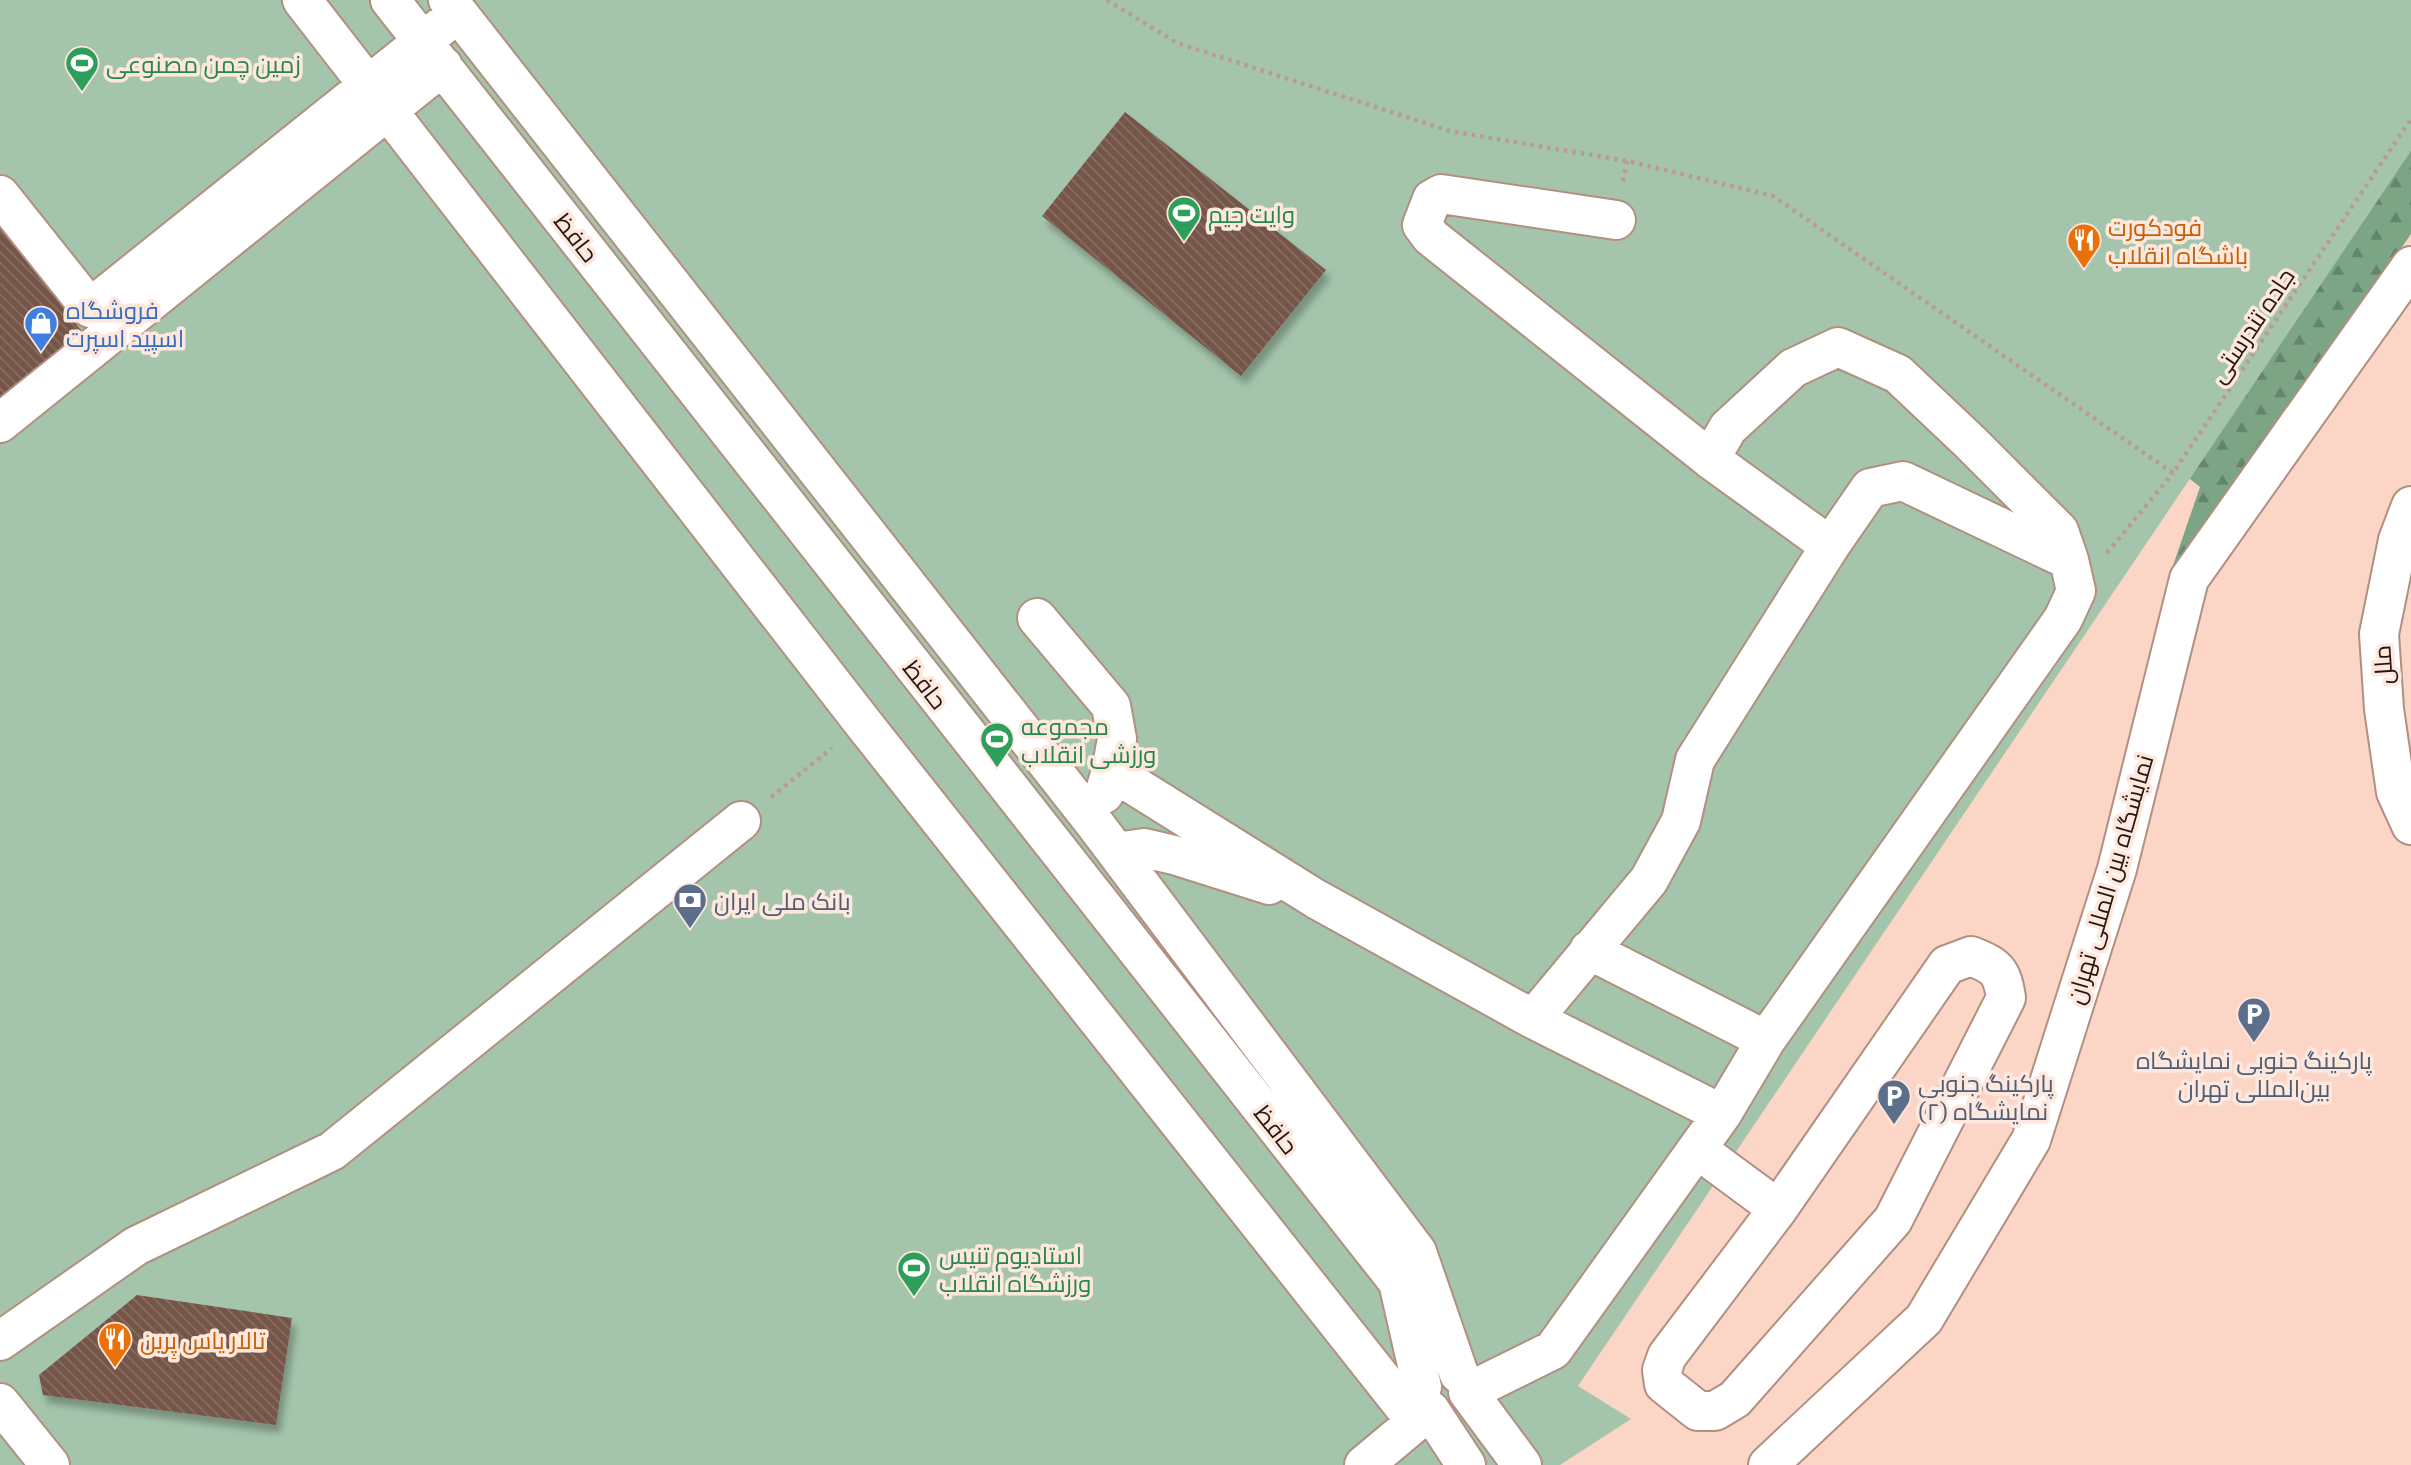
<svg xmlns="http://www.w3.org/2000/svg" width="2411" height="1465" font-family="'Exo 2',Cairo,sans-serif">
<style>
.forest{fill:url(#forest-firs)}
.pitch{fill:#a4c5ab}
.building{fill:url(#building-back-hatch);filter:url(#shadow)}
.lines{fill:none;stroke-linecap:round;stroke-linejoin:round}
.minor-casing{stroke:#b28f80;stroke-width:42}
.path{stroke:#ba9c8f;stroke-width:4.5;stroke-dasharray:3.5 5;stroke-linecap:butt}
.minor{stroke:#fff;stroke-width:38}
.labels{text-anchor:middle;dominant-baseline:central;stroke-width:7;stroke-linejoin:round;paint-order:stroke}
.leisure-label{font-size:24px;fill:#27864d;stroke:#fee7dd;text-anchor:start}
.food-label{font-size:24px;fill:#c56008;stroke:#fee7dd;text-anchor:start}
.street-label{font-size:24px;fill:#241711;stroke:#fee7dd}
.shop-label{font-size:24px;fill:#366cbe;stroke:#fee7dd;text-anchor:start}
.service-label{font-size:24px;fill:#4e5e75;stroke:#fee7dd;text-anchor:start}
</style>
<defs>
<pattern id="forest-firs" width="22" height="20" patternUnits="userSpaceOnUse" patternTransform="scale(1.75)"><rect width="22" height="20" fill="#7ca585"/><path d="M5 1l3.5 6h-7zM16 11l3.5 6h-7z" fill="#65856b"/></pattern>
<pattern id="building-back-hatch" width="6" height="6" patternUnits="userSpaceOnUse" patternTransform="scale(1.75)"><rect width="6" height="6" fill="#755547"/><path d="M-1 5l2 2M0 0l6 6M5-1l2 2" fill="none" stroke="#876e63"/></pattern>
<filter id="shadow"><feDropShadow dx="4.5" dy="8" stdDeviation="3.5" flood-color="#0004"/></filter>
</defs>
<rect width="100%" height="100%" fill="#fbd6c6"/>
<path class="forest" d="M2411,0v234l-244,349 33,-96 -85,-68z"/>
<path class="pitch" d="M0,0h2411v151l-833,1235 53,33 -71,46h-1560z"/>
<path class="building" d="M1125,112l201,158 -85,106 -199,-160z
M0,225l86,112 -86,68z
M137,1295l155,23 -16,107 -233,-30 -4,-20z"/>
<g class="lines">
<g class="minor-casing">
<path id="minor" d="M302,0l561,723 553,699
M390,0l1008,1282 24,105
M448,0l647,824 322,428 42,122
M0,195l90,113 352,-282
M1616,220l-175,-26 -9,5 -10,26 9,12 279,222
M0,423l443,-357
M2411,506l-13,34 -19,94 5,75 12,83 15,33
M1830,546l40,-58 33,-7 166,79
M1037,618l74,88 6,33 -6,32 -7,23
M1111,771l205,128 217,120 116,-139 32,-59 14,-61 135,-214 -120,-87 18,-31 65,-60 45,-21 60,27 72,68 89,89 10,29 7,31 -13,28 -297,421 -44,74 -169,236 -85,42 54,73
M1116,852l28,-4 30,7 95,30
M1589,950l177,90
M1971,956c25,10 31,14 35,42l-113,222 -158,179 -20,12h-17l-34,-27 -2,-14 5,-14 111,-147 169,-244z
M1533,1019l189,95
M1697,1149l81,60
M0,1341l136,-95 196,-95 409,-330
M0,1403l50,62
M1364,1465l66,-55 36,55
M1768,1465l156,-146 107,-179 86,-271 72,-290 222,-313"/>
</g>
<path class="path" d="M1107,0l70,43 273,88 177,30 146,35 400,277 238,-354
M1623,181l4,-20
M2107,553l66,-80
M771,797l61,-49"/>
<use href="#minor" class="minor"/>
</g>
<defs>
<g id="stadium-pin" transform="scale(1.75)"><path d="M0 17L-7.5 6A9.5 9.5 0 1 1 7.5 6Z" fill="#2e9e5b" stroke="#fee7dd"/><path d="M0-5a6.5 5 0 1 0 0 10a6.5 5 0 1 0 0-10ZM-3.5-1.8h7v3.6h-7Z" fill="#fff"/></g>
<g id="restaurant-pin" transform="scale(1.75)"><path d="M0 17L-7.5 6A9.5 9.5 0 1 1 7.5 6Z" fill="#e8710a" stroke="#fee7dd"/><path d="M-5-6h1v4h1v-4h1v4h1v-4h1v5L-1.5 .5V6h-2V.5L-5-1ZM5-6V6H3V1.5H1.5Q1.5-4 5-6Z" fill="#fff"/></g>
<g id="shop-pin" transform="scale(1.75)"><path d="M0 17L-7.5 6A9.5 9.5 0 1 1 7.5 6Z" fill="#3f7fe0" stroke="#fee7dd"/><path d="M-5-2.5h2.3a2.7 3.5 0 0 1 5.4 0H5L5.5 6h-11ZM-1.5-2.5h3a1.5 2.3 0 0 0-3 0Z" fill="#fff"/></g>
<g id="bank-pin" transform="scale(1.75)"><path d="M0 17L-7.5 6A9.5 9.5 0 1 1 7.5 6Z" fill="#5c6f8a" stroke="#fee7dd"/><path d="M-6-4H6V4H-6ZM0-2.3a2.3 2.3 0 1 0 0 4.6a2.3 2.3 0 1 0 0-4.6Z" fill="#fff"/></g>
<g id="parking-pin" transform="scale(1.75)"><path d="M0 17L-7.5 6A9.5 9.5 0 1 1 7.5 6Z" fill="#5c6f8a" stroke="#fee7dd"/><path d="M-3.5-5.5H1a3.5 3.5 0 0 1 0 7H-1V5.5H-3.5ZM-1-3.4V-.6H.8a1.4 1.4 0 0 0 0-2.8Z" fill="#fff"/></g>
</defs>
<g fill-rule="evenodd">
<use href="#stadium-pin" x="82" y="63"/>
<use href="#stadium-pin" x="1184" y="213"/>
<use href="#restaurant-pin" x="2084" y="240"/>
<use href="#shop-pin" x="41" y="323"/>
<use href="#stadium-pin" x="997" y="739"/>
<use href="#bank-pin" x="690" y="900"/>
<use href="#parking-pin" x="2254" y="1014"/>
<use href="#parking-pin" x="1894" y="1096"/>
<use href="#stadium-pin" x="914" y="1268"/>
<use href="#restaurant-pin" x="115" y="1339"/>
</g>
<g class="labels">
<g class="leisure-label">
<text x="106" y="63">زمین چمن مصنوعی</text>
<text x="1208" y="213">وایت جیم</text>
<text x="1021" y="725">مجموعه<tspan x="1021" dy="28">ورزشی انقلاب</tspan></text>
<text x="939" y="1254">استادیوم تنیس<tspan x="939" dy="28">ورزشگاه انقلاب</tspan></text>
</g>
<g class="food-label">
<text x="2108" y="226">فودکورت<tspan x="2108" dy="28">باشگاه انقلاب</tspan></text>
<text x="140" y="1339">تالار یاس پِرین</text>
</g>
<g class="street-label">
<text transform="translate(577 237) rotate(52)">حافظ</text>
<text transform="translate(2251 325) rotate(-56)">جاده تندرستی</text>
<text transform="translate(2382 665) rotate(-94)">ملل</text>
<text transform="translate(926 684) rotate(52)">حافظ</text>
<text transform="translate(2109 879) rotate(-74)">نمایشگاه بین المللی تهران</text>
<text transform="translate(1277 1129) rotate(52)">حافظ</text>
</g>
<g class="shop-label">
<text x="66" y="309">فروشگاه<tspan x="66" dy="28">اسپید اسپرت</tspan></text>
</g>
<g class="service-label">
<text x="714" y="900">بانک ملی ایران</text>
<text x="2254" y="1059" text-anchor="middle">پارکینگ جنوبی نمایشگاه<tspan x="2254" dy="28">بین‌المللی تهران</tspan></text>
<text x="1918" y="1082">پارکینگ جنوبی<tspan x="1918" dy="28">نمایشگاه (۲)</tspan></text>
</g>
</g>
</svg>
